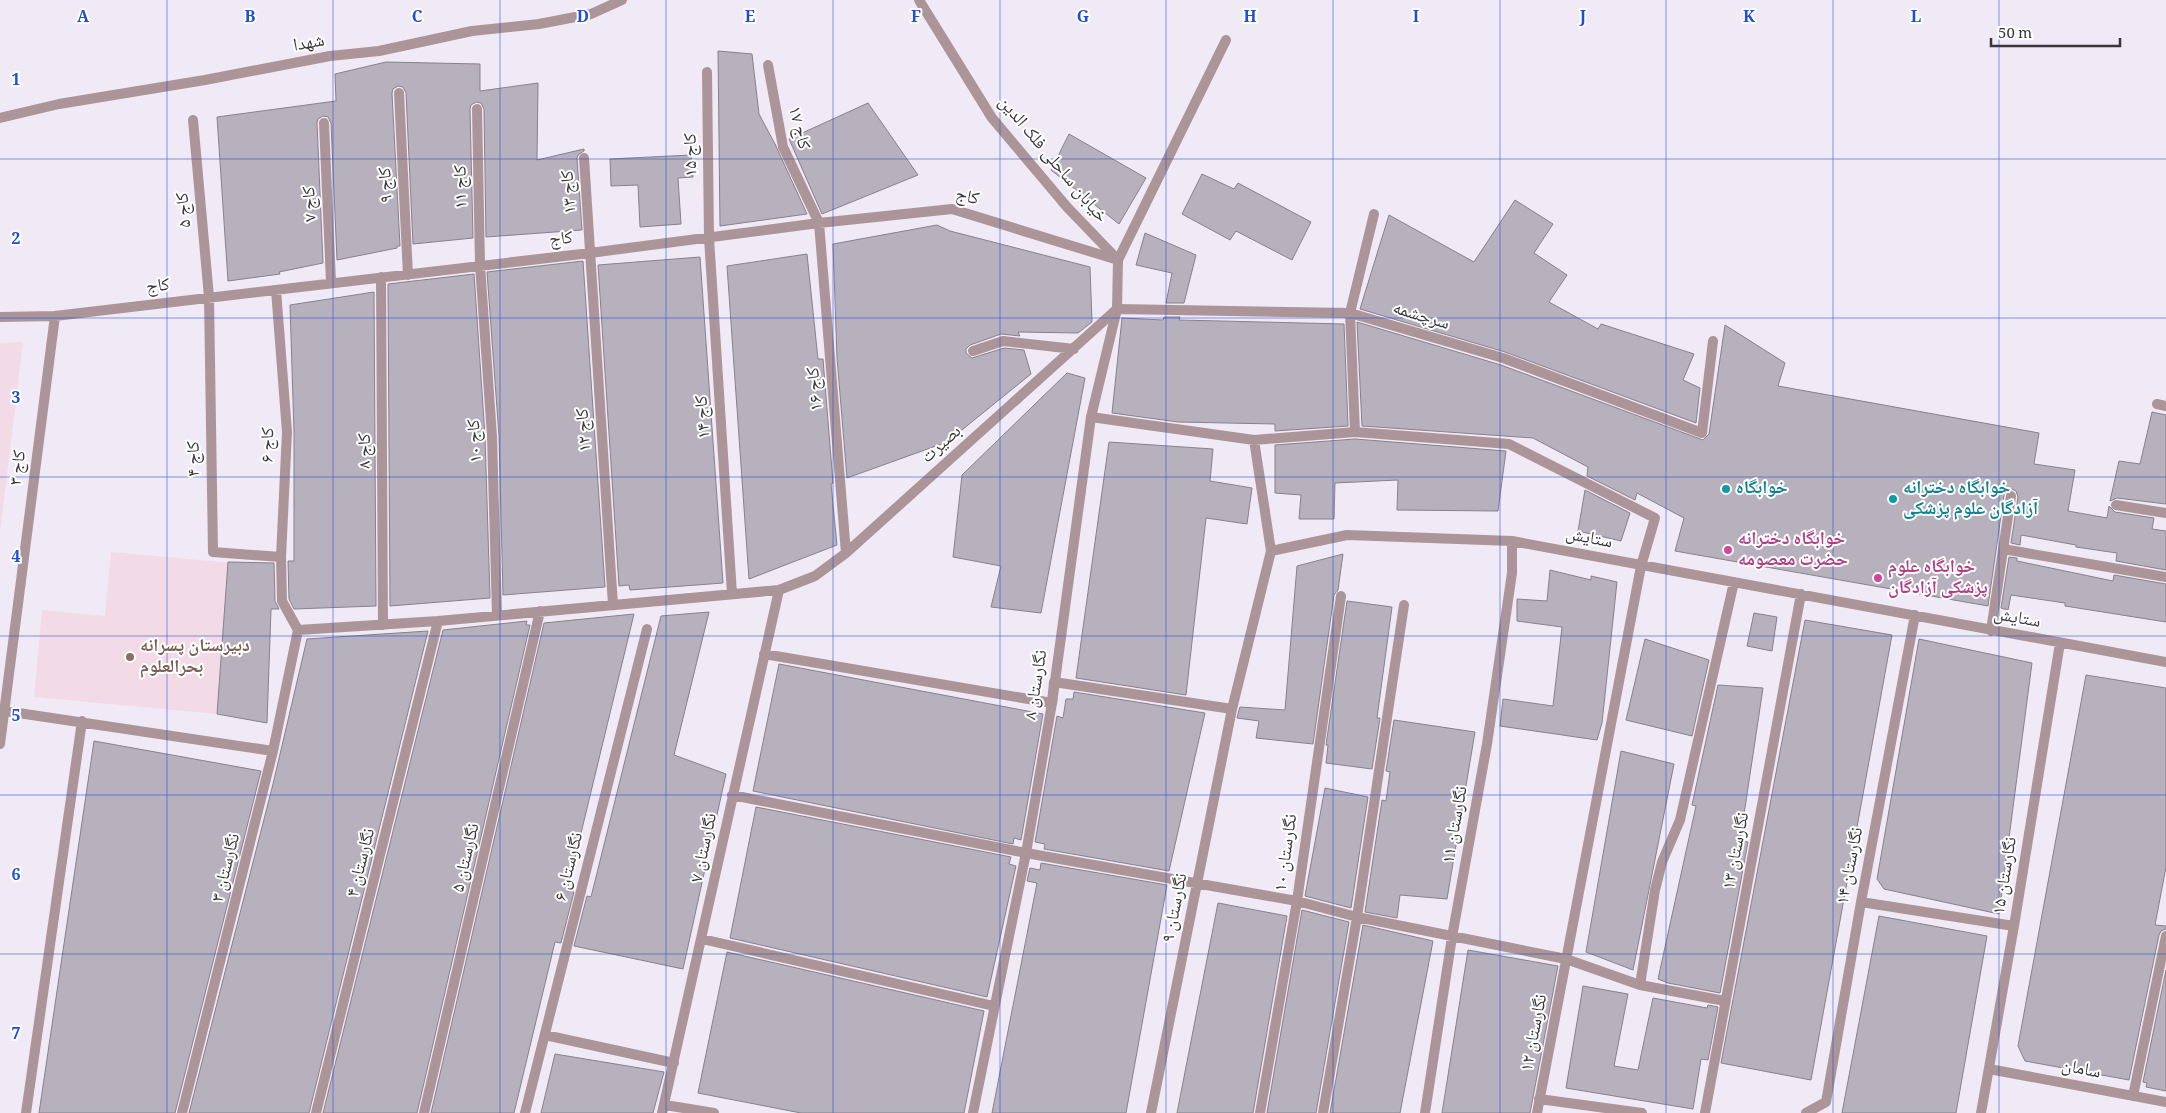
<svg xmlns="http://www.w3.org/2000/svg" width="2166" height="1113" font-family="Georgia,'Noto Naskh Arabic',serif">
<style>
.education{fill:#f2dbe7}
.building{fill:#b7b0bd;stroke:#88818d}
.lines{fill:none;stroke-linecap:round;stroke-linejoin:round}
.minor{stroke:#ab9598;stroke-width:10}
.tertiary{stroke:#ab9598;stroke-width:10}
.grid{fill:none;stroke:#1d4ed8;stroke-width:1;stroke-opacity:0.55}
.culture-dot{fill:#0f9aa8;stroke:#fff;stroke-width:2}
.hotel-dot{fill:#d1479c;stroke:#fff;stroke-width:2}
.education-dot{fill:#8d6e63;stroke:#fff;stroke-width:2}
.labels{text-anchor:middle;dominant-baseline:central;stroke-width:4;stroke-linejoin:round;paint-order:stroke}
.street-label{font-size:18px;fill:#3a373c;stroke:#fff}
.culture-label{font-size:18px;font-weight:bold;fill:#0d838f;stroke:#fff;text-anchor:start}
.hotel-label{font-size:18px;font-weight:bold;fill:#b23c85;stroke:#fff;text-anchor:start}
.education-label{font-size:18px;font-weight:bold;fill:#785e54;stroke:#fff;text-anchor:start}
.grid-label{font-size:16px;text-anchor:middle;font-weight:bold;fill:#1d4ed8;stroke:#fff;stroke-width:4;stroke-linejoin:round;paint-order:stroke}
</style>
<rect width="100%" height="100%" fill="#f0e9f6"/>
<path class="education" d="M23,342l-23,190v-189z
M111,552l121,11 -15,151 -183,-17 8,-87 63,6z"/>
<path class="building" d="M718,51l34,3 7,60 16,30 32,70 -87,12z
M386,62l94,2v27l58,-8 -1,77 47,-11v2l-6,4 -1,3 5,72 -96,7 -2,-128 -3,-6 -5,-1 -5,3 -1,4 3,129 -60,6 -7,-151 -3,-6 -5,-1 -5,3 -1,4 8,153h-3v2l-60,12 -6,-137 -3,-6 -5,-1 -5,3 -1,4 6,140 -44,9 1,2 -52,7 -11,-164 119,-16 -1,-27z
M868,103l50,72 -96,39 -33,-75z
M1069,134l77,44 -27,46 -68,-54z
M691,155l2,22 -15,1 3,46 -41,3 -2,-42 -27,1 -1,-27z
M1202,174l32,15 4,-6 73,39 -19,38 -56,-29 -6,9 -48,-26z
M1515,200l38,24 -19,29 33,22 -18,27 49,27 3,-5 93,30 -11,26 17,8 -4,35 -191,-71 -145,-43 29,-94 85,47z
M937,225l13,6 140,36 2,55 -14,11 -60,-1 2,4 -19,-2 -31,11 -4,4v4l6,5 32,-10 20,2 7,24 -84,68 -100,36 -10,-120 -4,-114z
M1145,233l51,22 -12,48h-18l6,-30 -36,-8z
M807,254l11,105h5l10,124 -2,1 6,61 -88,34 -22,-313z
M700,257l23,326 -93,7 -1,-5 -10,1 -21,-321z
M583,261l22,326 -102,8 -4,-159 -12,-164z
M474,274l11,162 5,162 -100,8 -2,-322z
M374,292l2,314 -82,3 -5,-10 -1,-38h6v-129l-4,-127z
M1164,317h16l-1,3 165,4 4,102 -73,5v-7l-97,-2 -66,-9 10,-95 41,2z
M1357,322l144,43 202,75 6,-6 16,-109 60,38 -7,23 261,47 -5,31 41,6 -7,41 39,7 2,-12 6,6 39,6 -2,11 14,2v39l-50,-9 1,-8 -41,-6v-2l-55,-10 -1,10 -9,-2 7,-46 -2,-6 -4,-2 -6,2 -2,4 -16,111 -313,-55 9,-33 -47,-25 -2,7 -48,-24 1,-9 -55,-29 -171,-12z
M1067,373l18,5 -44,235 -50,-6 10,-41 -48,-9 9,-82z
M2152,412l14,3v89l-49,-6 -7,3 9,-40 21,3z
M1355,439l151,12 -8,60 -101,-1 1,-30 -63,3 -1,36h-35l2,-24 -26,-2v-48z
M1109,442l104,7 -3,32 42,7 -5,36 -41,-6 -20,177 -110,-17z
M1585,490l45,23 -9,28 -43,-10z
M1343,554l-5,36 -4,5 -21,149 -57,-6 3,-17 -22,-3 2,-8 1,-3 45,3 12,-144z
M2009,557l8,1v3l96,20 1,-6 52,9v38l-101,-16v-3l-54,-8 -3,15 -7,-2z
M228,562l46,1 1,38 4,8h-8l-4,114 -50,-9z
M1550,570l41,10v-4l26,6 -15,141 -5,17 -97,-14 3,-27 50,7 9,-79 -45,-6v-22l30,2z
M1347,601l45,6 -15,111h3l-8,51 -46,-6 2,-18h-2z
M709,612l-35,143 52,19 -43,195 -109,-23 13,-50 4,1 70,-281z
M1754,613l23,4 -5,34 -25,-5z
M634,614l-67,277 7,1 -13,51 -6,-1 -41,171h-83l113,-490z
M1805,620l87,15 -81,445 -90,-17z
M527,621l-1,4h4l-113,488h-94l120,-483z
M428,631l-119,482h-120l84,-329 34,-145z
M1645,639l64,21 -17,76 -66,-16z
M1919,639l113,24 -33,251 -115,-25 -7,-10z
M779,664l264,50 -22,126 -7,-2 -1,6 -260,-53z
M2086,675l80,13v179l-11,58 11,1v3l-5,2 -2,4 -30,145 -104,-19 -7,-15z
M1718,685l45,3 -23,153 8,1 -28,151 -52,-10 -10,-4 38,-173 -4,-1z
M1074,692l131,21 -36,158 -125,-22 1,-5 -10,-2 22,-126 6,2 3,-19h7z
M1394,720l81,12 -28,167 -47,-4 -3,23 -32,-6 17,-112 4,1 4,-29 -4,-1z
M94,741l167,30 -86,342h-136z
M1621,751l53,13 -41,206 -47,-18z
M1325,788l43,9 -17,111 -46,-12z
M756,807l255,50 -2,7 7,2 -29,131 -257,-59z
M1041,863l126,22 -41,228h-134l45,-230 -10,-2 3,-13 10,2z
M1218,903l69,13 -34,197h-76z
M1302,910l47,12 -33,191h-49z
M1879,916l108,20 -31,177h-114z
M1363,925l70,16 -33,172h-70z
M1468,950l90,16 -28,147h-88z
M727,952l257,59 -20,102h-163l-103,-20z
M2166,970v121l-20,-4 1,-4 -4,-1z
M1583,986l45,8 -14,72 24,4 15,-72 54,10 1,-3 10,2 -10,53 -7,-1 -8,50 -127,-21z
M555,1054l109,18 -11,41h-112z"/>
<g class="lines">
<path class="minor" d="M768,65l15,82 36,76 27,330
M707,72l2,166 23,356
M399,93l9,182
M477,109l3,156 12,171 5,179
M0,118l59,-14 146,-24 125,-24 49,-5 93,-20 67,-7 52,-10 31,-14
M193,120l16,177 4,255 68,5
M324,123l7,159
M584,158l29,447
M381,277l2,348
M276,290l11,142 -6,125 1,44 16,29 140,-9 341,-31 36,-14 31,-23 271,-244 233,4 153,45 199,75 11,-92
M0,317l55,-1 535,-63 229,-30 133,-14 166,51 108,-220
M973,351l30,-10 71,8
M2157,404l9,2
M1091,417l163,23 101,-8 154,12 146,74 -14,48 -104,547
M1355,432l-5,-119 24,-99
M1254,440l17,111
M2116,505l50,8
M2003,549l163,28
M1991,631l20,-135
M764,654l288,49 2,-21 178,27
M5,711l268,40
M0,744l55,-428
M732,795l294,58 271,48 60,16 209,42 74,26 85,16
M1861,902l153,24
M702,939l292,67
M1640,985l15,-95 7,-28 18,-42 54,-238
M545,1035l129,28
M1989,1069l177,33
M2133,1096l33,-160
M1539,1099l103,14
M665,1105l49,8
M26,1113l56,-392
M182,1113l91,-362 25,-121
M316,1113l122,-492
M424,1113l116,-502
M525,1113l122,-484
M662,1113l117,-523
M1151,1113l81,-404 39,-158 76,-16 165,6 654,121
M1260,1113l37,-212 44,-305
M1323,1113l34,-196 47,-312
M1425,1113l27,-176 35,-193 25,-171v-32
M1705,1113l96,-519
M1806,1113l20,-11 35,-200 54,-287
M1981,1113l33,-187 46,-283"/>
<path class="tertiary" d="M919,0l73,118 75,89 51,53 -1,49 -26,108 -39,286 -26,150 -53,260"/>
</g>
<path class="grid" d="M167,0v1113M333,0v1113M500,0v1113M666,0v1113M833,0v1113M1000,0v1113M1166,0v1113M1333,0v1113M1500,0v1113M1666,0v1113M1833,0v1113M1999,0v1113M0,159h2166M0,318h2166M0,477h2166M0,636h2166M0,795h2166M0,954h2166"/>
<g class="culture-dot">
<circle cx="1726" cy="489" r="5"/>
<circle cx="1893" cy="499" r="5"/>
</g>
<g class="hotel-dot">
<circle cx="1728" cy="550" r="5"/>
<circle cx="1878" cy="578" r="5"/>
</g>
<circle class="education-dot" cx="130" cy="657" r="5"/>
<g class="labels">
<g class="street-label">
<text transform="translate(309 44) rotate(-10)">شهدا</text>
<text transform="translate(798 128) rotate(76)">کاج ۱۷</text>
<text transform="translate(692 155) rotate(-91)">کاج ۱۵</text>
<text transform="translate(1052 160) rotate(50)">خیابان ساحلی فلک الدین</text>
<text transform="translate(387 185) rotate(-93)">کاج ۹</text>
<text transform="translate(462 187) rotate(-91)">کاج ۱۱</text>
<text transform="translate(570 192) rotate(-94)">کاج ۱۳</text>
<text transform="translate(967 198) rotate(13)">کاج</text>
<text transform="translate(311 204) rotate(-93)">کاج ۷</text>
<text transform="translate(185 210) rotate(-95)">کاج ۵</text>
<text transform="translate(561 240) rotate(-6)">کاج</text>
<text transform="translate(158 287) rotate(-7)">کاج</text>
<text transform="translate(1421 317) rotate(17)">سرچشمه</text>
<text transform="translate(816 389) rotate(-95)">کاج ۱۶</text>
<text transform="translate(704 417) rotate(-94)">کاج ۱۴</text>
<text transform="translate(585 430) rotate(-94)">کاج ۱۲</text>
<text transform="translate(476 441) rotate(-93)">کاج ۱۰</text>
<text transform="translate(269 445) rotate(-89)">کاج ۶</text>
<text transform="translate(942 445) rotate(-42)">بصیرت</text>
<text transform="translate(366 451) rotate(-90)">کاج ۸</text>
<text transform="translate(195 459) rotate(-91)">کاج ۴</text>
<text transform="translate(19 468) rotate(-83)">کاج ۳</text>
<text transform="translate(1589 539) rotate(11)">ستایش</text>
<text transform="translate(2017 619) rotate(10)">ستایش</text>
<text transform="translate(1037 685) rotate(-81)">نگارستان ۸</text>
<text transform="translate(1456 825) rotate(-80)">نگارستان ۱۱</text>
<text transform="translate(705 848) rotate(-78)">نگارستان ۷</text>
<text transform="translate(1737 851) rotate(-79)">نگارستان ۱۳</text>
<text transform="translate(1287 853) rotate(-82)">نگارستان ۱۰</text>
<text transform="translate(467 858) rotate(-77)">نگارستان ۵</text>
<text transform="translate(362 863) rotate(-76)">نگارستان ۴</text>
<text transform="translate(1851 866) rotate(-79)">نگارستان ۱۴</text>
<text transform="translate(570 867) rotate(-76)">نگارستان ۶</text>
<text transform="translate(227 868) rotate(-76)">نگارستان ۳</text>
<text transform="translate(2006 876) rotate(-81)">نگارستان ۱۵</text>
<text transform="translate(1176 908) rotate(-79)">نگارستان ۹</text>
<text transform="translate(1535 1033) rotate(-79)">نگارستان ۱۲</text>
<text transform="translate(2081 1070) rotate(11)">سامان</text>
</g>
<g class="culture-label">
<text x="1736" y="489">خوابگاه</text>
<text x="1903" y="489">خوابگاه دخترانه<tspan x="1903" dy="21">آزادگان علوم پزشکی</tspan></text>
</g>
<g class="hotel-label">
<text x="1738" y="540">خوابگاه دخترانه<tspan x="1738" dy="21">حضرت معصومه</tspan></text>
<text x="1888" y="568">خوابگاه علوم<tspan x="1888" dy="21">پزشکی آزادگان</tspan></text>
</g>
<g class="education-label">
<text x="140" y="647">دبیرستان پسرانه<tspan x="140" dy="21">بحرالعلوم</tspan></text>
</g>
</g>
<g class="grid-label">
<text x="83" y="22">A</text>
<text x="250" y="22">B</text>
<text x="417" y="22">C</text>
<text x="583" y="22">D</text>
<text x="750" y="22">E</text>
<text x="916" y="22">F</text>
<text x="1083" y="22">G</text>
<text x="1250" y="22">H</text>
<text x="1416" y="22">I</text>
<text x="1583" y="22">J</text>
<text x="1749" y="22">K</text>
<text x="1916" y="22">L</text>
<text x="16" y="85">1</text>
<text x="16" y="244">2</text>
<text x="16" y="403">3</text>
<text x="16" y="562">4</text>
<text x="16" y="721">5</text>
<text x="16" y="880">6</text>
<text x="16" y="1039">7</text>
</g>
<path d="M1991 38v8h129v-8" fill="none" stroke="#3a373c" stroke-width="2.5"/>
<text x="1998" y="38" font-size="15" fill="#3a373c" stroke="#ffffff" stroke-width="4" paint-order="stroke">50 m</text>
</svg>
